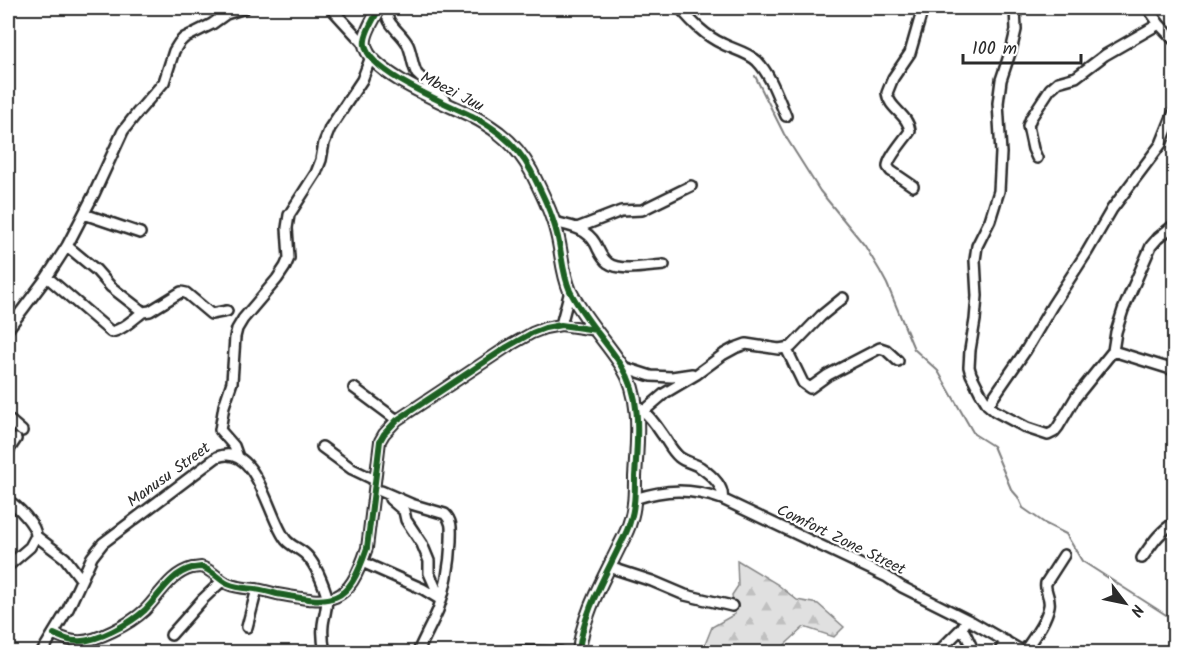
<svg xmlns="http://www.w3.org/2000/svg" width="1182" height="660" font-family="Kalam,sans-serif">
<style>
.forest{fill:url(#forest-firs);stroke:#868686;stroke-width:1.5}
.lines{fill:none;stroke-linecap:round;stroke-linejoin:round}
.stream{stroke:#7e7e7e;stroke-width:2}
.street-casing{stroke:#2b2b2b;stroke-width:14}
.secondary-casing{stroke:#2b2b2b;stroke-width:16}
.street{stroke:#fff;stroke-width:9}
.secondary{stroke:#fff;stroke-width:12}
.cycleway-casing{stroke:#fff;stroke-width:10}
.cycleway{stroke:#1b5e20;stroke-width:6}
.labels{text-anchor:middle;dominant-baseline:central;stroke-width:4.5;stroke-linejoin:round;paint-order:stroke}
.street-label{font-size:16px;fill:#2b2b2b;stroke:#fff}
</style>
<defs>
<pattern id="forest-firs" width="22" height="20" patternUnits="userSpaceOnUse" patternTransform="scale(1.5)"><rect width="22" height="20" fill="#e0e0e0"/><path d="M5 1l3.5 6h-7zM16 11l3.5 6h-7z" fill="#c0c0c0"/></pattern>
</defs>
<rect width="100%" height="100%" fill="#fff"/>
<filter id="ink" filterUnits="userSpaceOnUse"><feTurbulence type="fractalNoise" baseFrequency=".0167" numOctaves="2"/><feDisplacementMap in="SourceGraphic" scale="12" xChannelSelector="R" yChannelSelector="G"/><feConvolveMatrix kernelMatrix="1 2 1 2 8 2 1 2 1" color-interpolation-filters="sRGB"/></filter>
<g filter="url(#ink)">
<path class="forest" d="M737,560l40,24 20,16 21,4 26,23 -10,10 -30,-10 -27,25h-75l10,-25 23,-13 -3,-19 6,-9z"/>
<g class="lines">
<path class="stream" d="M755,76l29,58 36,57 45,55 15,25 7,13 27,65 24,22 36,63 19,12 18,43 7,8 5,11 23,16 20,10 16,27 92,59"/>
<g class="street-casing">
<path id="street" d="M209,8l11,5 6,1
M331,8l33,36
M387,8c-3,16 15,24 21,37 4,9 4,20 9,29l29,27
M680,8c12,14 25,28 43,36 12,6 24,8 34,17 14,14 21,37 29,55
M1015,8l1,22 -4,17 -11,33 -3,23 3,50 -2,38 -9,29 -13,26 -2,14 2,36 -2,24 -5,30 -1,17 2,7 9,18 8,13 7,6 32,17 21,7 6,-3 4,-5 18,-30 37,-46 61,19
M1148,8l11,16 15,16
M1037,158l-4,-9 -5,-23 3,-8 19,-29 8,-7 18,-5 29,-22 54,-31
M913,186l-22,-15c-1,-1 -2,-3 -3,-4 -1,-8 17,-28 22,-36 -2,-17 -21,-22 -23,-38l6,-15 17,-25 13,-45
M84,214l56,19
M554,222c16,4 32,6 41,21 4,7 6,15 13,20 12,9 41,3 56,2
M577,228l44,-17 21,-1 49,-24
M67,246l29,24 15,17 32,25 7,-1 31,-19 5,1 25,21 16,-3
M47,277l64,55c12,-2 22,-13 32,-20
M561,325l9,-34
M8,329l39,-52 20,-31 27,-52 29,-63 14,-18 27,-31 10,-31 5,-8 5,-5 28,-14 14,-10 19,-6
M786,348l17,35 7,5 18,-13 52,-27 6,2 12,11
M1113,351l3,-19 7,-22 28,-64 7,-8 16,-13
M623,367l28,9 21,1 20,-3
M354,388l43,32
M988,405l38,-55 26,-44 35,-54 25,-43 49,-65 13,-32
M641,409c9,7 15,16 21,25 6,8 9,16 17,23 6,5 14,6 21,10 10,7 25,19 22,32
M644,411l21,-18 32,-19 27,-20 11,-6 11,-4 33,5 12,-2 30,-31 22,-18
M8,419l14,12
M322,447l30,22 23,11
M8,451l8,-12
M238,457l-4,-11 -14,-16 4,-24 8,-24 3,-45 2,-8 6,-10 34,-40 8,-12 4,-9 -2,-30 2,-13 27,-42 5,-13 3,-17 6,-15 32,-48 9,-23
M381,491l30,13 34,10c8,8 6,17 6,27 -1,23 -5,47 -13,69 -6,14 -14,28 -20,42
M390,499l14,12 2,9 16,24 7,17v12l12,27
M634,499c32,-10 56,-11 88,0l165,78 15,10 70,35 52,30c9,-14 22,-30 25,-46 2,-9 -5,-15 -3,-23l18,-28
M8,501c10,5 28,24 28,35l-6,11 -22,19
M36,536l29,22 16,21
M1142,558c10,-14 17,-26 32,-35
M362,562l61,27 18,11
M609,567l43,14 33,14 47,11
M247,627l10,-38
M962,628l4,7 8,17
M54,634c7,3 14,7 22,7 20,2 55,-18 69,-31 15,-15 25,-36 47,-42 2,0 8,-1 9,-1 10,2 18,13 27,17 9,4 18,4 27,5 7,1 15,3 22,5 56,10 70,13 90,-46l13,-107 4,-7 13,-14 110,-73 25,-14 13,-5 16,-3 35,5
M171,635l32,-36 19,-18
M42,652l26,-43 24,-52 11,-14 114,-86c40,-16 51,61 69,83 5,6 12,8 18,13 11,9 18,28 22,40 3,11 -2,22 -3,32 -1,10 0,18 2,27
M502,652l20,-1 38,1
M938,652l24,-24 5,-8
M999,652l7,-11"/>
</g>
<g class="secondary-casing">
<path id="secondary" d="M380,8c-5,8 -17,27 -15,37 4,28 83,59 107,71 10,5 19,11 27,17 14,11 24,23 32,38 10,20 21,42 26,63 5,19 5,39 13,57 14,28 36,50 52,75 21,33 15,74 13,111 0,15 0,31 -5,45 -2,8 -7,17 -11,25 -16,33 -37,69 -40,105"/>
</g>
<use href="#street" class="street"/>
<use href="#secondary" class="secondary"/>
<g class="cycleway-casing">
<path id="cycleway" d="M380,8c-5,8 -17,27 -15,37 4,28 83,59 107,71 10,5 19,11 27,17 14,11 24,23 32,38 10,20 21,42 26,63 5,19 5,39 13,57 14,28 36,50 52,75 21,33 15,74 13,111 0,15 0,31 -5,45 -2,8 -7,17 -11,25 -16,33 -37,69 -40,105
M54,634c7,3 14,7 22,7 20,2 55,-18 69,-31 15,-15 25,-36 47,-42 2,0 8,-1 9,-1 10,2 18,13 27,17 9,4 18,4 27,5 7,1 15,3 22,5 56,10 70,13 90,-46l13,-107 4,-7 13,-14 110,-73 25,-14 13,-5 16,-3 35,5"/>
</g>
<use href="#cycleway" class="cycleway"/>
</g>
</g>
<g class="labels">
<g class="street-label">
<text transform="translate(452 92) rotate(27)">Mbezi Juu</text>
<text transform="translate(169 475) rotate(-36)">Manusu Street</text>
<text transform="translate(841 540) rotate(26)">Comfort Zone Street</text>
</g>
</g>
<rect width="1182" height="660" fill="none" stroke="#fff" stroke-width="30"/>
<rect x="15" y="15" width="1152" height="630" fill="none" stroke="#2b2b2b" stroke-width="2" filter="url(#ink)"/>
<g transform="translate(1125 603) rotate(122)" stroke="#ffffff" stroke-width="4.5" paint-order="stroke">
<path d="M0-4.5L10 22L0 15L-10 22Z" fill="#2b2b2b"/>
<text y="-9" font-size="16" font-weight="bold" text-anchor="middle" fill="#2b2b2b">N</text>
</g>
<path d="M963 54v9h118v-9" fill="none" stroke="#2b2b2b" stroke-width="3"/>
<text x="972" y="54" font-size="18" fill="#2b2b2b" stroke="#ffffff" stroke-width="4.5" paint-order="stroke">100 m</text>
</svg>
